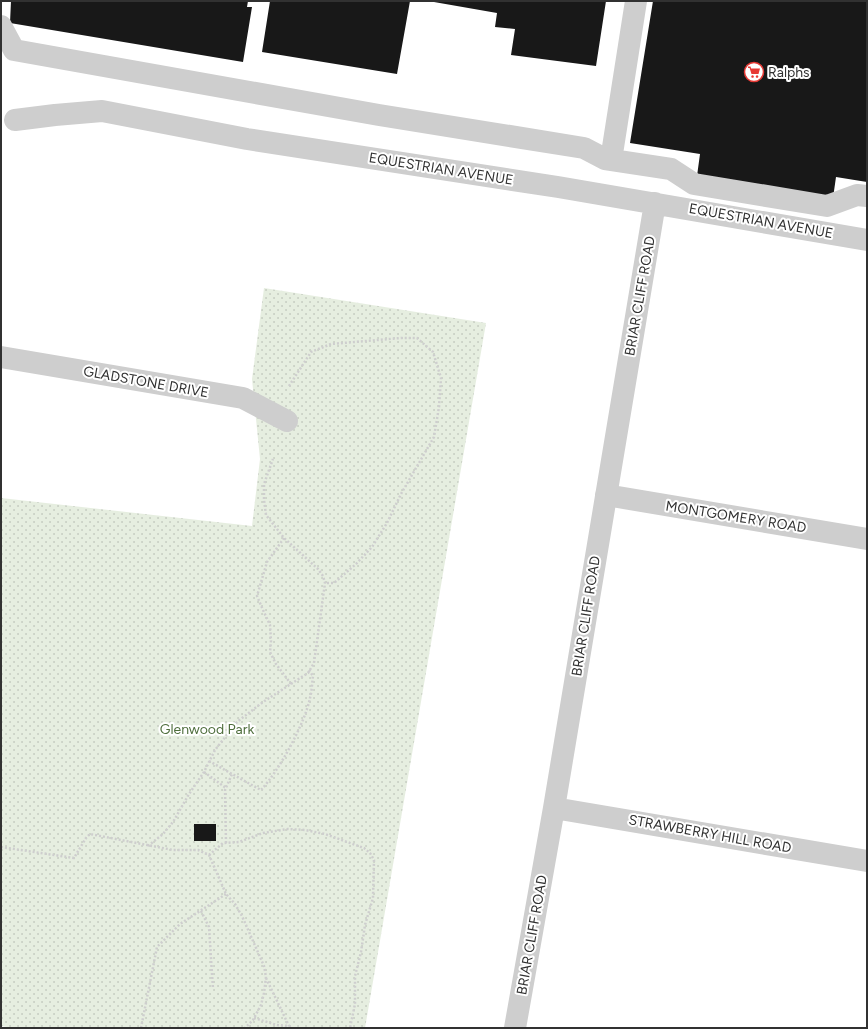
<svg xmlns="http://www.w3.org/2000/svg" width="868" height="1029" font-family="Figtree,sans-serif">
<style>
.park{fill:url(#park-dots)}
.building{fill:#181818}
.lines{fill:none;stroke-linecap:round;stroke-linejoin:round}
.path{stroke:#cecece;stroke-width:2.5;stroke-dasharray:2 2;stroke-linecap:butt}
.minor{stroke:#cecece;stroke-width:22}
.labels{text-anchor:middle;dominant-baseline:central;stroke-width:4;stroke-linejoin:round;paint-order:stroke}
.poi-label{font-size:14px;fill:#313131;stroke:#fff;text-anchor:start}
.street-label{font-size:14px;fill:#313131;stroke:#fff}
.park-label{font-size:14px;fill:#4f6e3d;stroke:#fff}
</style>
<defs>
<pattern id="park-dots" width="8" height="8" patternUnits="userSpaceOnUse"><rect width="8" height="8" fill="#e6eee0"/><path d="M2 2h.1M6 6h.1" fill="none" stroke="#c6cdc1" stroke-width="1.8" stroke-linecap="round"/></pattern>
</defs>
<rect width="100%" height="100%" fill="#fff"/>
<path class="park" d="M264,288l222,35 -121,705h-352l-12,-2v-528l251,28 8,-67 -8,-80z"/>
<path class="building" d="M11,1h237l-1,6h5l-9,55 -233,-39z
M270,1h140l-13,73 -135,-22z
M434,1h172l-10,65 -85,-11 4,-26 -20,-2 2,-14 -63,-11z
M653,1h214v181l-31,-5 -3,21 -136,-22 3,-22 -70,-11z
M194,824h22v17h-22z"/>
<g class="lines">
<path class="path" d="M289,386l22,-34 20,-8 70,-6h16l16,14 8,26 -2,29 -5,30 -33,57 -14,29 -15,24 -16,17 -22,19h-9
M284,538l-17,24 -10,34 6,14 7,15 1,16 -1,11 6,12 15,20
M209,761l41,23 11,6c18,-19 44,-67 49,-92 2,-7 2,-15 3,-22l-4,-6
M204,772l22,16
M226,843l-1,-53 7,-16
M148,846l15,-12 10,-12 16,-28 15,-22 11,-22 22,-28 26,-20 45,-29 6,-10 11,-80 -2,-7 -5,-7 -34,-31 -18,-23 -2,-15v-16l9,-25
M1,847l73,11 12,-20 4,-4 83,16h25l11,5 17,39 9,10 7,12 22,50 2,11 -2,16 -3,12 -8,15 -8,8
M209,855l14,-12 16,-1 24,-9 25,-4 17,1 20,4 39,14 6,5 4,7 -1,38 -8,27 -4,27 -6,24v28l-5,24
M201,911l8,16 4,62
M266,978l23,48
M254,1018l23,7 12,1 2,2
M141,1028l16,-81 23,-23 46,-30"/>
<path class="minor" d="M1,26l13,24 365,65 205,33 21,11 66,10 23,15 133,22 30,-11 10,1
M15,120l40,-5 47,-4 145,28 311,48 309,53
M611,160l25,-159
M1,357l242,41 44,23
M606,495l261,44
M554,808l313,53
M515,1028l39,-220 101,-605"/>
</g>
<defs>
<g id="supermarket-ring" transform="scale(1)"><circle r="9.5" fill="#fff" stroke="#e73934" stroke-width="1.5"/><path d="M-6-5.5h2.5l.6 2H6L4.5 2H-2.5L-4.4-4H-6ZM-1.5 3.2a1.3 1.3 0 1 0 .1 0ZM3 3.2a1.3 1.3 0 1 0 .1 0Z" fill="#e73934"/></g>
</defs>
<g fill-rule="evenodd">
<use href="#supermarket-ring" x="754" y="72"/>
</g>
<g class="labels">
<g class="poi-label">
<text x="768" y="72">Ralphs</text>
</g>
<g class="street-label">
<text transform="translate(441 169) rotate(9)">EQUESTRIAN AVENUE</text>
<text transform="translate(761 221) rotate(10)">EQUESTRIAN AVENUE</text>
<text transform="translate(640 296) rotate(-80)">BRIAR CLIFF ROAD</text>
<text transform="translate(146 382) rotate(10)">GLADSTONE DRIVE</text>
<text transform="translate(736 517) rotate(9)">MONTGOMERY ROAD</text>
<text transform="translate(586 616) rotate(-81)">BRIAR CLIFF ROAD</text>
<text transform="translate(710 834) rotate(10)">STRAWBERRY HILL ROAD</text>
<text transform="translate(532 935) rotate(-80)">BRIAR CLIFF ROAD</text>
</g>
<g class="park-label">
<text x="207" y="729">Glenwood Park</text>
</g>
</g>
<rect width="868" height="1029" fill="none" stroke="#313131" stroke-width="4"/>
</svg>
